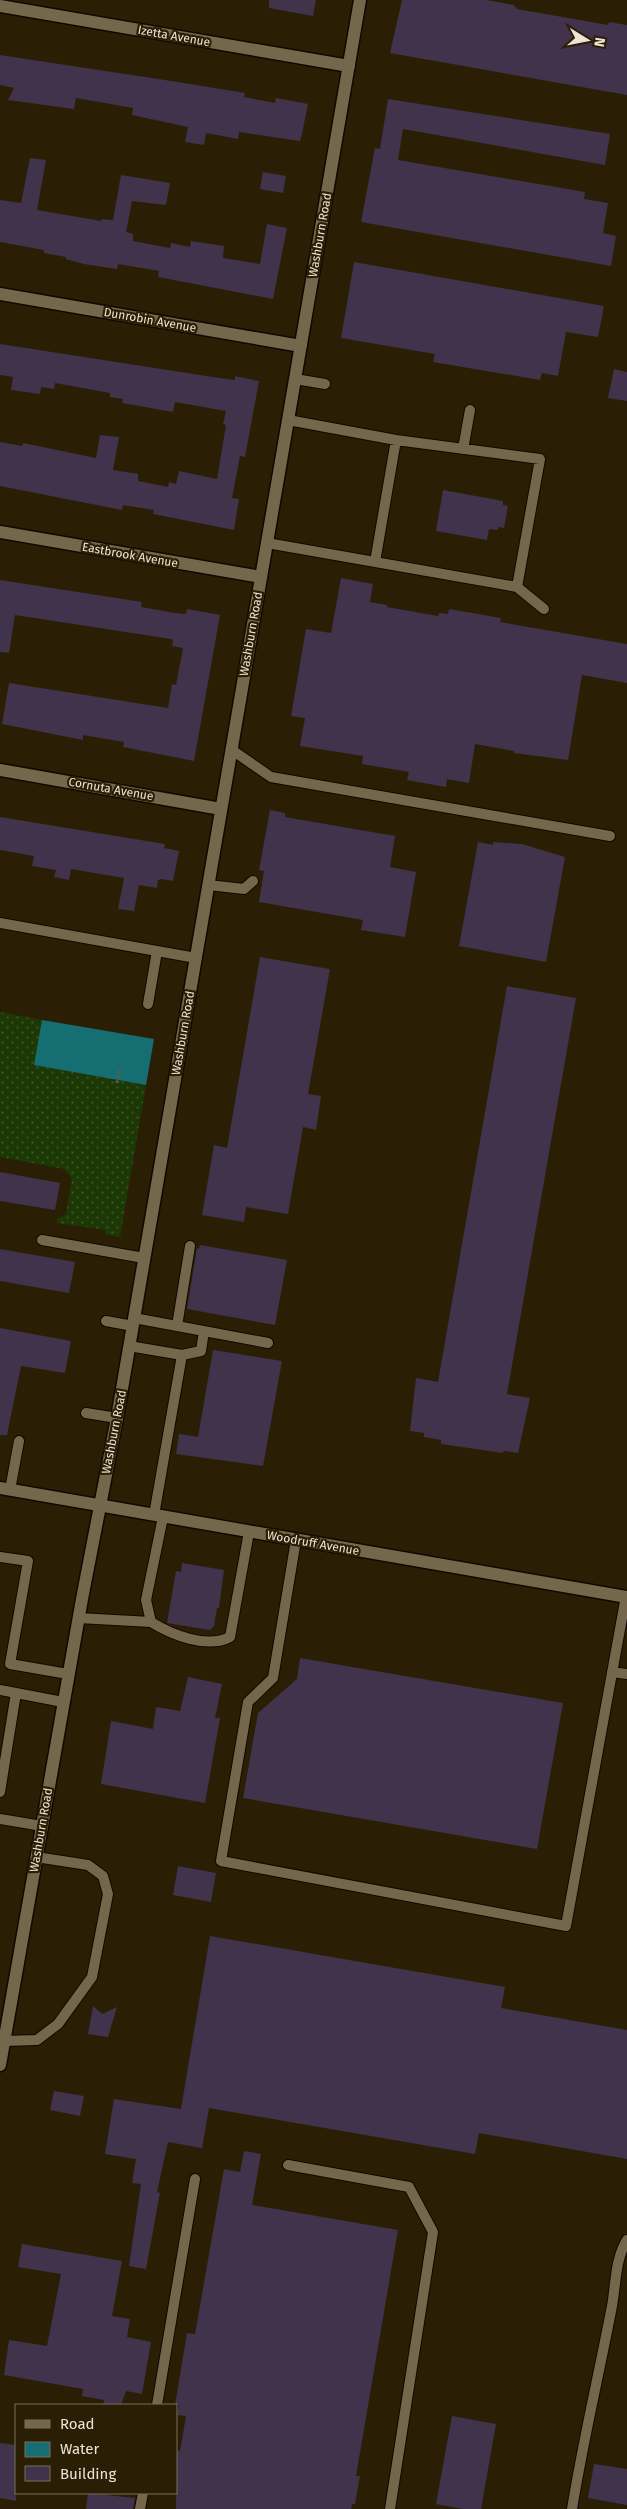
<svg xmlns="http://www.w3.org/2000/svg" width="627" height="2509" font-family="'Fira Sans',sans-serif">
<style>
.grass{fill:url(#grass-dots)}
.water{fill:#156f72}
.building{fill:#40334b}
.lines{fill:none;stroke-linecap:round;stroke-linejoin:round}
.service-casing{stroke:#120800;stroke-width:12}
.minor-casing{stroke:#120800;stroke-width:15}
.tertiary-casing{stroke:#120800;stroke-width:15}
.secondary-casing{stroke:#120800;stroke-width:15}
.path{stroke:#665b45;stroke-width:3;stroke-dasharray:2.5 2.5;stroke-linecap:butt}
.service{stroke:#74674c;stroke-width:10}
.minor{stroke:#74674c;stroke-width:12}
.tertiary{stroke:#74674c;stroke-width:12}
.secondary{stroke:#74674c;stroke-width:12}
.labels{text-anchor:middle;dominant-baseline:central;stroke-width:4.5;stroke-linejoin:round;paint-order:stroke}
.street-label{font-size:12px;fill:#ece4d5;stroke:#2a1f05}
</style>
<defs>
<pattern id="grass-dots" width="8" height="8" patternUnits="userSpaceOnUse" patternTransform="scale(1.25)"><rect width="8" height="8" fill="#1c3804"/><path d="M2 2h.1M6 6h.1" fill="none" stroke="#3d5528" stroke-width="1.8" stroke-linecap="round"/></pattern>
</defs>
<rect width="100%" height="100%" fill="#2a1f05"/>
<path class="grass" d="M0,1012l42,8 -7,45 111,20 -26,152 -15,-3 1,-4 -49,-7v-4l9,-5 6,-36 -8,-9 -64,-12z"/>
<path class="water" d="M42,1020l112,19 -8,46 -112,-20z"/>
<path class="building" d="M269,0h47l-3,16 -44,-8z
M402,0h84l28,5 3,4 91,16 1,-3 18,3v70l-237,-42z
M0,55l178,27 67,11 -1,4 31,6 1,-5 32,6 -6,30 -2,7 -61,-9 -1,7 -32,-6 -2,12 -19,-3 3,-15 -56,-12 1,-7 -57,-10 -2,11 -66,-9 6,-12 -14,-3z
M388,99l222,35 -5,31 -202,-36 -5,31 187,32 -1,7 24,4 -5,30 13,3 -5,30 -250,-44 14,-74 5,1z
M30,158l16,2 -9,50 64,11 1,-2 11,1 8,-45 49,8 -4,22 -34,-4 -6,31 7,2v7l37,7 1,-5 19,4 1,-6 33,5 -1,12 37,6 7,-40 20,4 -14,71 -115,-22 1,-6 -41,-7 -1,5 -33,-5 -18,-5v-2l-22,-4v-3l-44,-8v-42l21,3z
M263,172l23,4 -3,17 -23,-4z
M354,262l250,44 -6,31 -32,-5 -8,44 -16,-3 -2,7 -107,-18 2,-8 -94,-16z
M0,344l213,33 22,3v-4l24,5 -14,76 -5,-1 -8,42 7,1 -5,31 -81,-16 1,-4 -31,-5 -1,5 -122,-24v-44l22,4 1,-3 73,15 4,-23 19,2 -6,33 25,4v7l30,6 1,-5 7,2 3,-13 38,8 9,-54 -3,-1 3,-13 -51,-9 -2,10 -51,-9 1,-4 -13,-2v-4l-55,-10 -1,6 -13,-2 -1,7 -29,-4 2,-13 -13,-2z
M614,369l13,3v29l-19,-3z
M443,490l60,11v4l5,1 -4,22 -6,-1v3l-9,-1 -2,11 -51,-9z
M341,578l32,6 -3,18 17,3v2l51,9 1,-3 9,1 1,-5 52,9 -1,4 127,22v39l-45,-8 -14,85 -54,-7v-2l-39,-7 -6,39 -22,-4 -1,8 -39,-7 2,-8 -47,-8 1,-8 -63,-10 5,-28 -14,-2 15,-87 25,4z
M0,580l142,22 -1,5 34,6 11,1 1,-5 33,6 -26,146 -71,-14 1,-5 -41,-7v5l-81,-16 7,-41 159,25 4,-24 4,1 7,-37 -11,-2 1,-6 -2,-1 -156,-24 -6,38 -9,-1z
M270,810l15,3v4l110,19 -5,31 26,5 -11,65 -44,-7 2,-10 -104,-18 5,-31 -5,-1z
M0,817l165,27 -1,4 15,3 -6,30 -12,-2 -3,1 -1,8 -18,-3 -5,26 -16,-2 6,-31 -53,-9 -2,11 -15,-3 2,-7 -24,-4 2,-10 -34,-6z
M478,842l15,3v-3l29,2 43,13 -19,105 -87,-16z
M260,957l70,12 -22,125 13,2 -5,34 -13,-3 -15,87 -42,-7 -2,15 -42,-7 12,-70 13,3z
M507,986l69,12 -69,396 23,4 -12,55 -14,-2 -1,2 -62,-9v-4l-17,-3v-4l-14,-2 6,-53 22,4z
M0,1172l60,11 -5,27 -55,-9z
M200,1245l87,15 -12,65 -88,-16 10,-61 2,1z
M0,1249l75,13 -6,31 -69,-12z
M0,1328l71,13 -6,32 -44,-7 -14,69h-7z
M213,1350l69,11 -19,105 -87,-12 3,-20 19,3z
M182,1563l42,7 -5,38h-2l-3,18 -4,4 -43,-7 9,-52 5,1z
M300,1658l263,45 -26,146 -294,-51 15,-85 39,-34z
M188,1677l34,7 -7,34h5l-15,85 -104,-19 10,-63 42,8 3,-22 24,4z
M178,1866l38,7 -5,29 -38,-7z
M210,1936l295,51 -4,21 126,22v129l-148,-26 -4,21 -266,-46 -7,40 -34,-6 -11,50 3,1 -14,76 -17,-3 12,-82 -9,-1 4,-24 -31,-5 9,-55 67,10z
M93,2006l9,8 15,-7 -9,30 -20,-3z
M54,2091l30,5 -4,20 -30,-6z
M244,2151l17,3 -9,51 146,25 -42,246h4l-5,28h-3l-1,5h-175v-59l4,1 6,-35 -9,-1 2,-10h-4l12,-72 8,1 29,-165 16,3z
M22,2244l100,17 -10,55 18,3 -3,18 24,5 -9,52 -16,-3 -5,14h-18l1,-5 -22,-4 1,-7 -79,-14 5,-35 38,6 14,-72 -43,-7z
M452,2416l44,8 -15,85h-18l-27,-5z
M0,2443l16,2v56l-16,-3z
M594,2464l33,5v36l-39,-7z
M88,2493l47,5 -2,11h-47z"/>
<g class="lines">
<g class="service-casing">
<path id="service" d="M295,379l30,5
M288,420l108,20 144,19 -23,128
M463,449l7,-39
M267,543l250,44 27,22
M375,562l21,-122
M232,750l39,27 339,59
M208,885l36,4 9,-8
M0,923l196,35
M148,1004l9,-53
M42,1240l102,18
M134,1318l134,25
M106,1321l27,5
M177,1326l13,-80
M129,1346l53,9 -28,160
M182,1355l19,-4 3,-20
M86,1413l31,5
M10,1490l9,-49
M163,1517l-17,83 5,22c21,13 56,27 79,15l19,-105
M296,1540l-23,138 -25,24 -27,159 345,65 60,-330
M0,1557l28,4 -18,103 58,10
M78,1618l73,4
M612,1672l15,2
M0,1690l63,12
M0,1792l16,-99
M0,1819l42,7
M4,2041l33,-1 21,-16 34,-47 16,-83 -5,-18 -15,-11 -52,-8
M288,2165l121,22 24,45 -43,277
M157,2405l38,-226
M140,2509l3,-16
M572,2509c11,-68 27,-135 40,-203 4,-22 3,-47 15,-66"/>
</g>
<g class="minor-casing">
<path id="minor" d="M0,6l349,60
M0,532l261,45
M0,770l221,39"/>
</g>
<g class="tertiary-casing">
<path id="tertiary" d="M0,294l301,52
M0,2065l82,-466 35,-181 243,-1418"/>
</g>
<g class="secondary-casing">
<path id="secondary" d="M0,1488l627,109"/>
</g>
<path class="path" d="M117,1083l3,-15"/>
<use href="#service" class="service"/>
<use href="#minor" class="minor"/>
<use href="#tertiary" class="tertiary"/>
<use href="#secondary" class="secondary"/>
</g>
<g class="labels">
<g class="street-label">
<text transform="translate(174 36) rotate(10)">Izetta Avenue</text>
<text transform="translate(320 235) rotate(-80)">Washburn Road</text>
<text transform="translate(150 320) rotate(10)">Dunrobin Avenue</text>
<text transform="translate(130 555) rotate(10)">Eastbrook Avenue</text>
<text transform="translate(251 634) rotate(-80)">Washburn Road</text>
<text transform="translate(111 789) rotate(10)">Cornuta Avenue</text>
<text transform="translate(183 1033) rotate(-80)">Washburn Road</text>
<text transform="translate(114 1432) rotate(-79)">Washburn Road</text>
<text transform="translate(313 1543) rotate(10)">Woodruff Avenue</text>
<text transform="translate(41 1830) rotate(-80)">Washburn Road</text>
</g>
</g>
<rect x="15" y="2404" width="162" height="90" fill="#2a1f05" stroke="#786e58"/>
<rect x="25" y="2420" width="25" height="8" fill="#74674c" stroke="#786e58"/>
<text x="60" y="2429" font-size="15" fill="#ece4d5">Road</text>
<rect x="25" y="2442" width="25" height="15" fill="#156f72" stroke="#786e58"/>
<text x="60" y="2454" font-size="15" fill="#ece4d5">Water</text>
<rect x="25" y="2466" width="25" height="15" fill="#40334b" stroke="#786e58"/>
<text x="60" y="2479" font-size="15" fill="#ece4d5">Building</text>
<g transform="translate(587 40) rotate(100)" stroke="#2a1f05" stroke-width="4" paint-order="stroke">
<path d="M0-4L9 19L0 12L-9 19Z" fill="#ece4d5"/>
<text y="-8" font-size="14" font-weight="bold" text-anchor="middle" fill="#ece4d5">N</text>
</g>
</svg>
